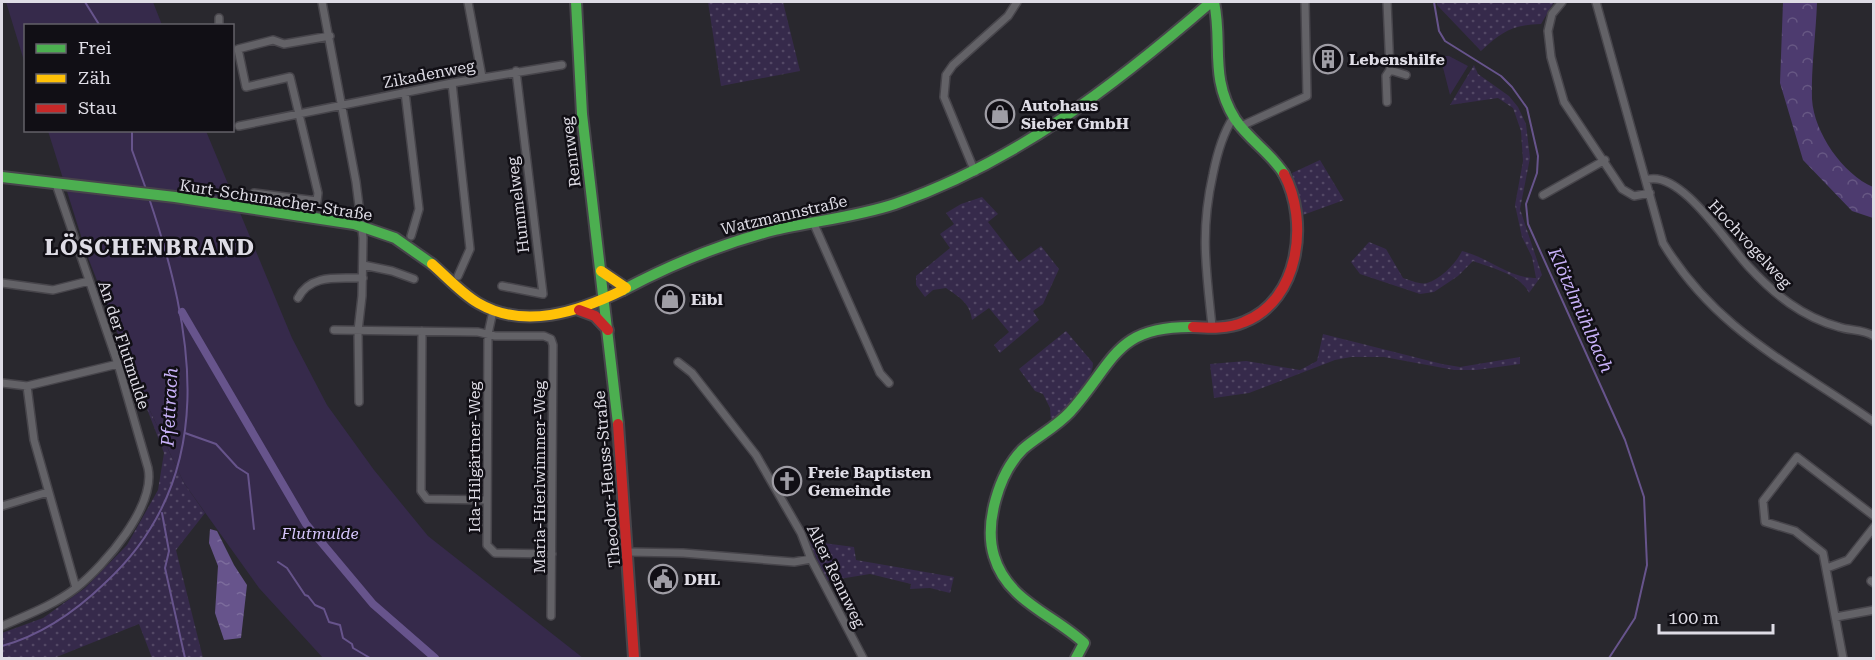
<svg xmlns="http://www.w3.org/2000/svg" width="1875" height="660" font-family="'Roboto Serif',serif">
<style>
.grass{fill:url(#grass-dots)}
.forest{fill:url(#forest-crowns)}
.park{fill:#362a4b}
.water{fill:url(#water-ripples)}
.lines{fill:none;stroke-linecap:round;stroke-linejoin:round}
.stream{stroke:#67548c;stroke-width:2}
.canal{stroke:#67548c;stroke-width:8}
.street-casing{stroke:#47454b;stroke-width:10}
.fast-casing{stroke:#47454b;stroke-width:14}
.slow-casing{stroke:#47454b;stroke-width:14}
.jam-casing{stroke:#47454b;stroke-width:14}
.street{stroke:#636267;stroke-width:7}
.fast{stroke:#4caf50;stroke-width:10}
.slow{stroke:#ffc107;stroke-width:10}
.jam{stroke:#c62828;stroke-width:10}
.labels{text-anchor:middle;dominant-baseline:central;stroke-width:5;stroke-linejoin:round;paint-order:stroke}
.poi-label{font-size:16px;font-weight:bold;fill:#dedce5;stroke:#110f15;text-anchor:start}
.street-label{font-size:16px;fill:#dedce5;stroke:#110f15}
.park-label{font-size:16px;font-style:italic;fill:#d7c6fd;stroke:#110f15}
.water-label{font-size:18px;font-style:italic;fill:#c8b1f8;stroke:#110f15}
.district-label{font-size:22px;font-weight:bold;letter-spacing:1.5px;fill:#dedce5;stroke:#110f15}
</style>
<defs>
<pattern id="grass-dots" width="8" height="8" patternUnits="userSpaceOnUse" patternTransform="scale(1.5)"><rect width="8" height="8" fill="#362a4b"/><path d="M2 2h.1M6 6h.1" fill="none" stroke="#534865" stroke-width="1.8" stroke-linecap="round"/></pattern>
<pattern id="forest-crowns" width="20" height="18" patternUnits="userSpaceOnUse" patternTransform="scale(1.5)"><rect width="20" height="18" fill="#4d3b6f"/><path d="M2 6a3 3 0 1 1 6 0M12 15a3 3 0 1 1 6 0" fill="none" stroke="#665783"/></pattern>
<pattern id="water-ripples" width="26" height="14" patternUnits="userSpaceOnUse" patternTransform="scale(1.5)"><rect width="26" height="14" fill="#67548c"/><path d="M2 4q2-2 4 0t4 0M15 11q2-2 4 0t4 0" fill="none" stroke="#7c6c9c"/></pattern>
</defs>
<rect width="100%" height="100%" fill="#29282e"/>
<path class="grass" d="M708,2h75l17,69 -79,15z
M1437,2h117l-13,22c-30,1 -39,8 -60,27l-44,-46z
M1474,65l4,9 31,22 9,11 8,17 4,34 -10,51 22,66 -13,18c-9,-19 -38,-25 -56,-32l-15,15 -24,16 -14,2 -60,-20 -9,-12 18,-20 17,7 17,29c7,2 17,7 24,5 14,-4 29,-20 35,-32 25,6 49,28 74,27l-4,-21 -10,-20 -7,-32 8,-44 -2,-30 -8,-23 -15,-10 -48,7z
M1320,160l24,40 -41,15 -11,-42z
M982,197l16,17 -10,8 31,40 22,-16 18,23 -16,35 -10,7 6,9 -39,33 -6,-8 15,-13 -20,-24 -17,12c-2,-17 -13,-23 -26,-32l-13,2 -8,7 -9,-12v-9l34,-28 -10,-14 14,-10 -8,-11 15,-9z
M1066,331l27,32c0,21 -28,45 -42,58l-1,-13 -7,-14 -8,-3 -16,-22z
M1323,334l119,30 18,3 60,-10v7l-44,6h-22l-70,-13h-33l-16,3 -86,33 -35,5 -4,-34 36,-3 54,9 17,-9z
M137,383l47,100 21,30 -29,37 27,108h-51l-13,-34 -85,34h-52v-25l41,-15 42,-30 42,-43 31,-55 6,-37z
M808,541l46,6 2,13 98,17 -4,16 -20,-5 -20,1 1,-5 -41,-10 -43,7z"/>
<path class="forest" d="M1783,2h34c-1,32 -6,65 -5,97 2,34 31,75 61,88v31l-21,-7 -49,-51 -23,-77z"/>
<path class="park" d="M6,2h147l9,23 -136,1 -1,38z
M1440,56h9l19,10 -18,29z
M48,131h158l86,207 35,67 47,65 54,66 155,122h-260l-64,-70 -75,-105 -47,-100 -50,-128z"/>
<path class="water" d="M210,529l7,2 17,34 13,20 -6,53 -17,2 -9,-27 3,-47 -9,-23z"/>
<g class="lines">
<path class="stream" d="M85,2l15,24
M1434,2l5,29 6,10 56,35 11,11 15,21 11,48 -1,17 -11,31 2,20 97,216 19,57 3,68 -12,53 -26,40
M132,130v20l14,39
M185,433l31,11 21,23 11,7 6,55
M162,513l7,38 -4,17 20,90
M278,562l9,6 18,27 3,1 7,9 9,4 5,13 11,3 3,13 9,6 1,4 17,10
M2,646c40,-11 73,-34 103,-63 116,-107 89,-251 44,-385"/>
<path class="canal" d="M182,312l124,212 67,80 62,54"/>
<g class="street-casing">
<path id="street" d="M322,2l34,180 7,56 -1,58 -4,35 1,71
M468,2l14,75
M1387,2l3,68
M1562,2l-10,12 -4,17 3,26 13,45 58,87 12,7 16,-3
M1596,2l67,241c54,89 129,121 211,179
M219,18v8
M452,83l18,166 -12,27
M405,92l14,117 -8,27
M1387,102l-1,-26 4,-6 16,5
M239,126l213,-43 110,-18
M1239,127l68,-31 -2,-94
M975,172l-31,-75 2,-22 7,-10 55,-49 9,-14
M1646,180c34,-12 81,64 103,87 25,27 53,50 90,60 12,4 24,2 35,9
M254,193l63,8 1,-8 -28,-116 -44,10 -8,-38 35,-9 11,4 46,-8
M1543,195l62,-35
M813,222l67,151 9,10
M363,265l29,6 22,8
M2,283l51,7 36,-9
M502,286l41,8 -27,-223
M298,298c13,-25 41,-19 65,-20
M493,311l-5,23 -1,211 8,8 57,1
M1212,326c-6,-58 -12,-94 1,-152 4,-20 9,-39 20,-56
M334,330l144,2 17,4h49l7,3 2,6 -2,271
M422,331l-1,160 6,8 60,1
M678,362l14,11 64,82 45,78 10,26 52,99
M2,383l25,3 91,-22
M27,386l7,54 42,148
M2,506l46,-14
M628,552l55,1 111,9 17,-3
M1827,568l21,-8 26,-33
M1871,581l3,2
M1836,617l38,-7
M2,626c25,-11 52,-21 74,-38 29,-23 80,-82 72,-120l-30,-104 -62,-180
M1843,658l-20,-105 -28,-22 -30,-9 -2,-21 34,-44 77,59"/>
</g>
<g class="fast-casing">
<path id="fast" d="M576,2l6,112 36,310
M1214,2c9,42 -5,75 21,117 14,21 36,34 49,55
M2,177l173,20 179,27 41,14 37,26
M623,290c49,-26 97,-46 152,-60 39,-9 81,-13 120,-26 121,-42 220,-119 316,-202
M1076,658l8,-15c-31,-29 -77,-42 -90,-87 -10,-33 5,-83 29,-107 15,-13 33,-22 47,-37 45,-50 44,-86 123,-85"/>
</g>
<g class="slow-casing">
<path id="slow" d="M432,264c15,13 29,29 46,39 46,27 100,9 145,-13
M601,271l25,17"/>
</g>
<g class="jam-casing">
<path id="jam" d="M579,310l16,6 13,14
M1193,327c17,1 35,2 51,-5 56,-22 65,-101 40,-148
M618,424l16,234"/>
</g>
<use href="#street" class="street"/>
<use href="#fast" class="fast"/>
<use href="#slow" class="slow"/>
<use href="#jam" class="jam"/>
</g>
<defs>
<g id="building-ring" transform="scale(1.5)"><circle r="9.5" fill="#110f15" stroke="#9f9da5" stroke-width="1.5"/><path d="M-4-6H4V6H1V3H-1V6H-4ZM-2.5-4.3h1.7v1.8h-1.7ZM.8-4.3h1.7v1.8H.8ZM-2.5-1h1.7V.8h-1.7ZM.8-1h1.7V.8H.8Z" fill="#9f9da5"/></g>
<g id="shop-ring" transform="scale(1.5)"><circle r="9.5" fill="#110f15" stroke="#9f9da5" stroke-width="1.5"/><path d="M-5-2.5h2.3a2.7 3.5 0 0 1 5.4 0H5L5.5 6h-11ZM-1.5-2.5h3a1.5 2.3 0 0 0-3 0Z" fill="#9f9da5"/></g>
<g id="church-ring" transform="scale(1.5)"><circle r="9.5" fill="#110f15" stroke="#9f9da5" stroke-width="1.5"/><path d="M-1.2-6h2.4v3.5h3.3v2.4h-3.3V6h-2.4V-.1h-3.3v-2.4h3.3Z" fill="#9f9da5"/></g>
<g id="civic-ring" transform="scale(1.5)"><circle r="9.5" fill="#110f15" stroke="#9f9da5" stroke-width="1.5"/><path d="M-.6-6.5H3V-4.5H.6V-3L4-1V1h2V6H-6V1h2V-1L-.6-3ZM-1.2 2.5V6h2.4V2.5Z" fill="#9f9da5"/></g>
</defs>
<g fill-rule="evenodd">
<use href="#building-ring" x="1328" y="59"/>
<use href="#shop-ring" x="1000" y="114"/>
<use href="#shop-ring" x="670" y="299"/>
<use href="#church-ring" x="787" y="481"/>
<use href="#civic-ring" x="663" y="579"/>
</g>
<g class="labels">
<g class="poi-label">
<text x="1349" y="59">Lebenshilfe</text>
<text x="1021" y="105">Autohaus<tspan x="1021" dy="18">Sieber GmbH</tspan></text>
<text x="691" y="299">Eibl</text>
<text x="808" y="472">Freie Baptisten<tspan x="808" dy="18">Gemeinde</tspan></text>
<text x="684" y="579">DHL</text>
</g>
<g class="street-label">
<text transform="translate(429 74) rotate(-11)">Zikadenweg</text>
<text transform="translate(571 152) rotate(-97)">Rennweg</text>
<text transform="translate(276 200) rotate(9)">Kurt-Schumacher-Straße</text>
<text transform="translate(518 205) rotate(-97)">Hummelweg</text>
<text transform="translate(784 215) rotate(-13)">Watzmannstraße</text>
<text transform="translate(1750 244) rotate(47)">Hochvogelweg</text>
<text transform="translate(124 345) rotate(72)">An der Flutmulde</text>
<text transform="translate(474 457) rotate(-90)">Ida-Hilgärtner-Weg</text>
<text transform="translate(539 477) rotate(-90)">Maria-Hierlwimmer-Weg</text>
<text transform="translate(607 479) rotate(-95)">Theodor-Heuss-Straße</text>
<text transform="translate(836 576) rotate(64)">Alter Rennweg</text>
</g>
<g class="park-label">
<text x="320" y="533">Flutmulde</text>
</g>
<g class="water-label">
<text transform="translate(1581 310) rotate(66)">Klötzlmühlbach</text>
<text transform="translate(169 407) rotate(-87)">Pfettrach</text>
</g>
<g class="district-label">
<text x="150" y="247">LÖSCHENBRAND</text>
</g>
</g>
<rect width="1875" height="660" fill="none" stroke="#dedce5" stroke-width="6"/>
<rect x="24" y="24" width="210" height="108" fill="#110f15" stroke="#636168" stroke-width="1.5"/>
<rect x="36" y="44" width="30" height="9" fill="#4caf50" stroke="#636168" stroke-width="1.5"/>
<text x="78" y="54" font-size="18" fill="#dedce5">Frei</text>
<rect x="36" y="74" width="30" height="9" fill="#ffc107" stroke="#636168" stroke-width="1.5"/>
<text x="78" y="84" font-size="18" fill="#dedce5">Zäh</text>
<rect x="36" y="104" width="30" height="9" fill="#c62828" stroke="#636168" stroke-width="1.5"/>
<text x="78" y="114" font-size="18" fill="#dedce5">Stau</text>
<path d="M1659 624v9h114v-9" fill="none" stroke="#dedce5" stroke-width="3"/>
<text x="1668" y="624" font-size="18" fill="#dedce5" stroke="#110f15" stroke-width="4.5" paint-order="stroke">100 m</text>
</svg>
